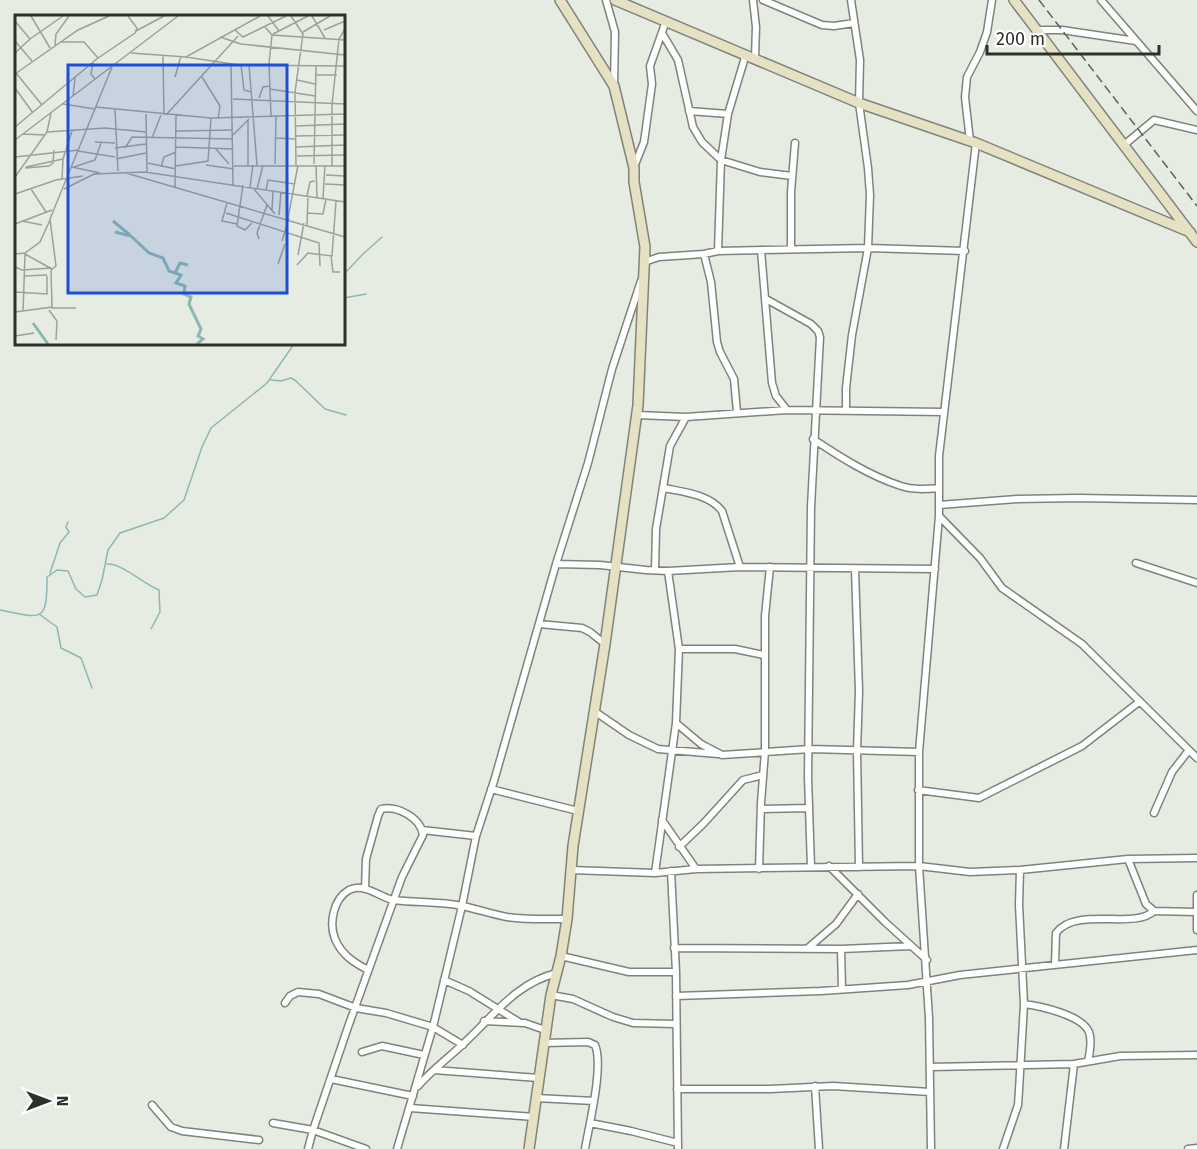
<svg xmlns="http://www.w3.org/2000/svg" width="1197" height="1149" font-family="'Fira Sans',sans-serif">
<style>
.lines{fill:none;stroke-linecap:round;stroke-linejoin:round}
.stream{stroke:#8eb7b4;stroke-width:1.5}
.street-casing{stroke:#7f847a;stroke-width:9}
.secondary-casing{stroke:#7f847a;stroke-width:12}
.street{stroke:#fff;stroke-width:6}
.secondary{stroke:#e7e1c3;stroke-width:9}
.rail{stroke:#5d605a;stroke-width:1.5;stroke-dasharray:9 4.5;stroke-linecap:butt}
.inset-river{fill:none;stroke:#8eb7b4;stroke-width:3}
.inset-road{fill:none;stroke:#9ca199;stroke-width:1.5}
.view{fill:#1d4ed8;fill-opacity:0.15;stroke:#1d4ed8;stroke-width:3}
.inset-edge{fill:none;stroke:#2e302c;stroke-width:3}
</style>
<rect width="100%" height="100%" fill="#e6ece1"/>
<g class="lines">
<path class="stream" d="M344,274l19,-20 19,-17
M344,298l22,-4
M271,380l10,1 10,-3 5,3 29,28 21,6
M107,564c15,-1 36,20 52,26l1,22 -9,17
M50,573l10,-30 9,-11 -3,-5 2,-5
M0,610c42,8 47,14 47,-33l10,-7 11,1 8,18 9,8 12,-2 5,-15 6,-30 12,-17 44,-15 20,-18 18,-53 9,-19 56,-45 27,-39
M39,614l18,13 4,21 20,10 11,30"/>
<g class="street-casing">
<path id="street" d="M606,0l9,32 -1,53
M753,0l3,27 -1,31
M763,0l59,25 12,1 20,-3
M1101,0l96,111
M1037,30h25l74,11
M662,33l16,27 15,67 9,15 19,18 39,12 32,4
M689,111l39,3
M970,141l-5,-44 2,-20 13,-25 7,-20 5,-32
M1124,145l30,-25 43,10
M634,167l10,-25 8,-58 -2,-18 16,-45
M791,249v-57l4,-49
M761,250l11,133 4,13 11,14
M718,251l3,-91 7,-46 18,-60
M704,254l7,28 6,60 3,10 14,27 3,33
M644,262l15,-5 45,-3 14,-3 150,-3 97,3
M766,299l45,25 7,7 2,6 -9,170 -3,270 3,90
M846,410v-22l6,-53 16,-87 2,-53 -2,-27 -9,-65 1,-43 -9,-60
M637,415l49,2 101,-7 157,2
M813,439c27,18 57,37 88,47 12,4 25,3 38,2
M664,488c19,4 45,6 58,23l18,56
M939,505l78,-6 61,-1 119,2
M939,516l41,42 22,30 80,56 115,114
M1136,563l61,20
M556,564l44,1 46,5 22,1 72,-4 195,2
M855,569l4,122 -2,60 2,116
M655,570l1,-41 14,-83 16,-29
M668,571l11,78 -3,74 25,21 21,11 88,-6 109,3
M539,624l43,4 8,4 15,12
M679,649h56l29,6
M594,711l35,24 29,14 60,5
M491,789l87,22
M918,790l61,8 103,-52 57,-44
M762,809l47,-1
M1154,813l18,-41 17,-22
M662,820l34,49
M422,830l54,6
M679,847l25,-24 39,-43 20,-5
M1128,859l18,45 8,7 42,1
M829,866l56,56 42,38
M759,869l2,-66 4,-52v-135l5,-49
M571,870l84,3 41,-4 223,-3 51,6 50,-2 108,-11 69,-1
M671,871l5,101 2,177
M655,873l21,-150
M1197,895v35
M674,948l167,1 70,-3
M808,948l28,-24 22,-30
M841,949l1,40
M561,956l68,16h47
M1055,964l1,-31c20,-27 78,-3 98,-22
M368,970c-15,-8 -26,-15 -33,-31 -6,-15 -2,-40 14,-49 15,-8 30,7 44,10 23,3 47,1 69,6 15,3 29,8 45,11 20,3 40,2 60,2
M444,980l25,11 50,31
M551,995l22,4 40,18 20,6 43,1
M676,996l145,-5 87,-6 52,-10 237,-25
M285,1003l5,-7 8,-4 21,2 37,14 30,5 47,14 30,18
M1024,1004c16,2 58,11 65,28 3,8 1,20 -1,29
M484,1021l41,2 20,7
M543,1043l45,-1 7,3c9,21 -6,80 -10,104
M362,1052l20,-6 42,9
M930,1067l144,-3 46,-8 77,-1
M434,1070l105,8
M331,1079l82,17
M418,1086c13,-15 29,-27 44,-41 30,-27 53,-62 95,-72
M815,1086l4,63
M677,1089h93l63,-3 97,6
M536,1098l58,3
M152,1105l19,22 11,4 77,9
M410,1108l124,9
M273,1123l40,7 53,19
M590,1123l41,8 47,12
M308,1149l5,-19 35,-103 54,-150 21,-42c-2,-17 -26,-30 -42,-26l-3,7 -12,43 -1,30
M397,1149l36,-122 29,-121 14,-70 18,-55 62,-217 32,-101 24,-94 29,-88
M931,1149l-2,-131 -10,-152v-114l20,-236v-60l37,-313
M1003,1149l15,-44 1,-15 5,-86 -5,-99 1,-35
M1064,1149l10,-85
M1188,1149l9,-1"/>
</g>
<g class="secondary-casing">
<path id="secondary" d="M615,0l244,103 117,40 214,89
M1014,0l183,242
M529,1149l22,-154 10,-39 6,-37 6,-73 32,-202 33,-239 7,-158 -11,-65v-14l-20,-82 -54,-86"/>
</g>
<use href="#street" class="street"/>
<use href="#secondary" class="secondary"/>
<path class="rail" d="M1039,0l158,206"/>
</g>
<g transform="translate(15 15)">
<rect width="330" height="330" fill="#e6ece1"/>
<path class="inset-river" d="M98,206l17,14M100,217l16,4 18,17 14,5 6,13 12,4 -5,8 9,3 -1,8 7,3 -2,7 12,25 -3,7 5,3 -6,5M160,258l5,-10 8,2M18,308l15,21"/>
<path class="inset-road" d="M16,1l19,32M253,1l11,15M276,1l12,18 -8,58 1,73M297,1l13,22M0,6l15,18 -15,14M250,12l7,8 73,5M220,15l8,7 43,-21M309,15l21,-9M121,16l28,-15M288,17l27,-16M258,19l35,-18M205,22l21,7 104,11M15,24l33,-23M0,26l17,20M45,27h24l14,16M40,30l1,-11 13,-18M116,38l55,4 74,-41M148,40l1,60M171,42l53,8 106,1M78,47l-2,12 4,5M216,49l2,121M226,50l3,25 7,2M234,50l8,100M1,58l26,32M0,59l63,-44 31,-14M301,60h21M160,62l6,-21M187,62l18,29 -2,13M282,65l18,4M0,73l18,25M255,74l45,7M58,81l2,-18M244,83l4,-11 7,-1M218,84l112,5M48,89l32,5M80,92l116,11 134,-4M100,95l3,61M131,99l1,58M151,100l72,-79M256,101l-2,-52 3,-29M233,105v45M281,111l49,-2M0,112l83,-69 37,-25 2,-5 -9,-12M161,116l57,-1M32,117l58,-4 41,4M8,119l22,1M218,120l16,-16M281,121l49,-1M137,123l9,-23M260,123l21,1M0,125l163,-124M80,127l20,1M161,132l57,2M281,132l49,-2M100,133l31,-4M110,133l7,-11 101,2M200,133l14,16M63,136l37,6M282,141l48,-1M0,142l64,-7M101,144l30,-6M133,148l28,6M260,149l1,-48M299,149l2,-99M191,150l28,4M301,150l1,32M161,151l32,-5 3,-43M219,151h111M317,151v-61l7,-66 6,-10M11,152l37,-8M57,152l28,6M59,152l21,-7 6,-17M146,152l3,-10 12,-5M10,153l24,-2 4,-3 1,-13M111,158l219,64M311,160l19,1M0,162l32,-45 4,-19M47,164l1,-20 9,-28M310,169l20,1v-5M228,170l-6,41 8,4 7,-7M160,172l1,-72M235,172l3,-22M238,173l22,26M16,174l15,23M49,174l30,-15 51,-2 200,30M242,174l6,-24M251,175l2,-10 27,4M0,179l41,-14 27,-4M292,181l3,-14 5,-1M308,183l2,-33M212,188l-5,18 15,3M257,195l1,-19M211,198l93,30 1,23M292,198l16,1 3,-15M264,200l2,-23M273,203l10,-53M7,206l20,4M0,209l37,-14M292,210l1,-29M244,224l-2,-6 10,-28M267,226l7,-23M0,239l10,-1 15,-11 10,-22M10,239l27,15M283,240l6,-32M316,241l2,16h7M263,249l7,-20M282,250l11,-12 24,3 4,-55M0,252l7,3 29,-2M9,261l23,-1M0,277l32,2v-18M36,293h25M34,295l8,11 -1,19M0,297l37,-5 -1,-37 5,-4 -6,-47 62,-152M8,297l2,-58M0,321l19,-3"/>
<path class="view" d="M53,50h219v228h-219z"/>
<rect width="330" height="330" class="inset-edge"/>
</g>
<g transform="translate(48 1101) rotate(90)" stroke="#ffffff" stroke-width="4.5" paint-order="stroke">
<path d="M0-4.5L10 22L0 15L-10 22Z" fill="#2e302c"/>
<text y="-9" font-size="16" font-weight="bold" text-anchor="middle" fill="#2e302c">N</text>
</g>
<path d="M987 45v9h172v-9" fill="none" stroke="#2e302c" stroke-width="3"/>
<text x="996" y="45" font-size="18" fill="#2e302c" stroke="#ffffff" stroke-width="4.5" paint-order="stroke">200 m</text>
</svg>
